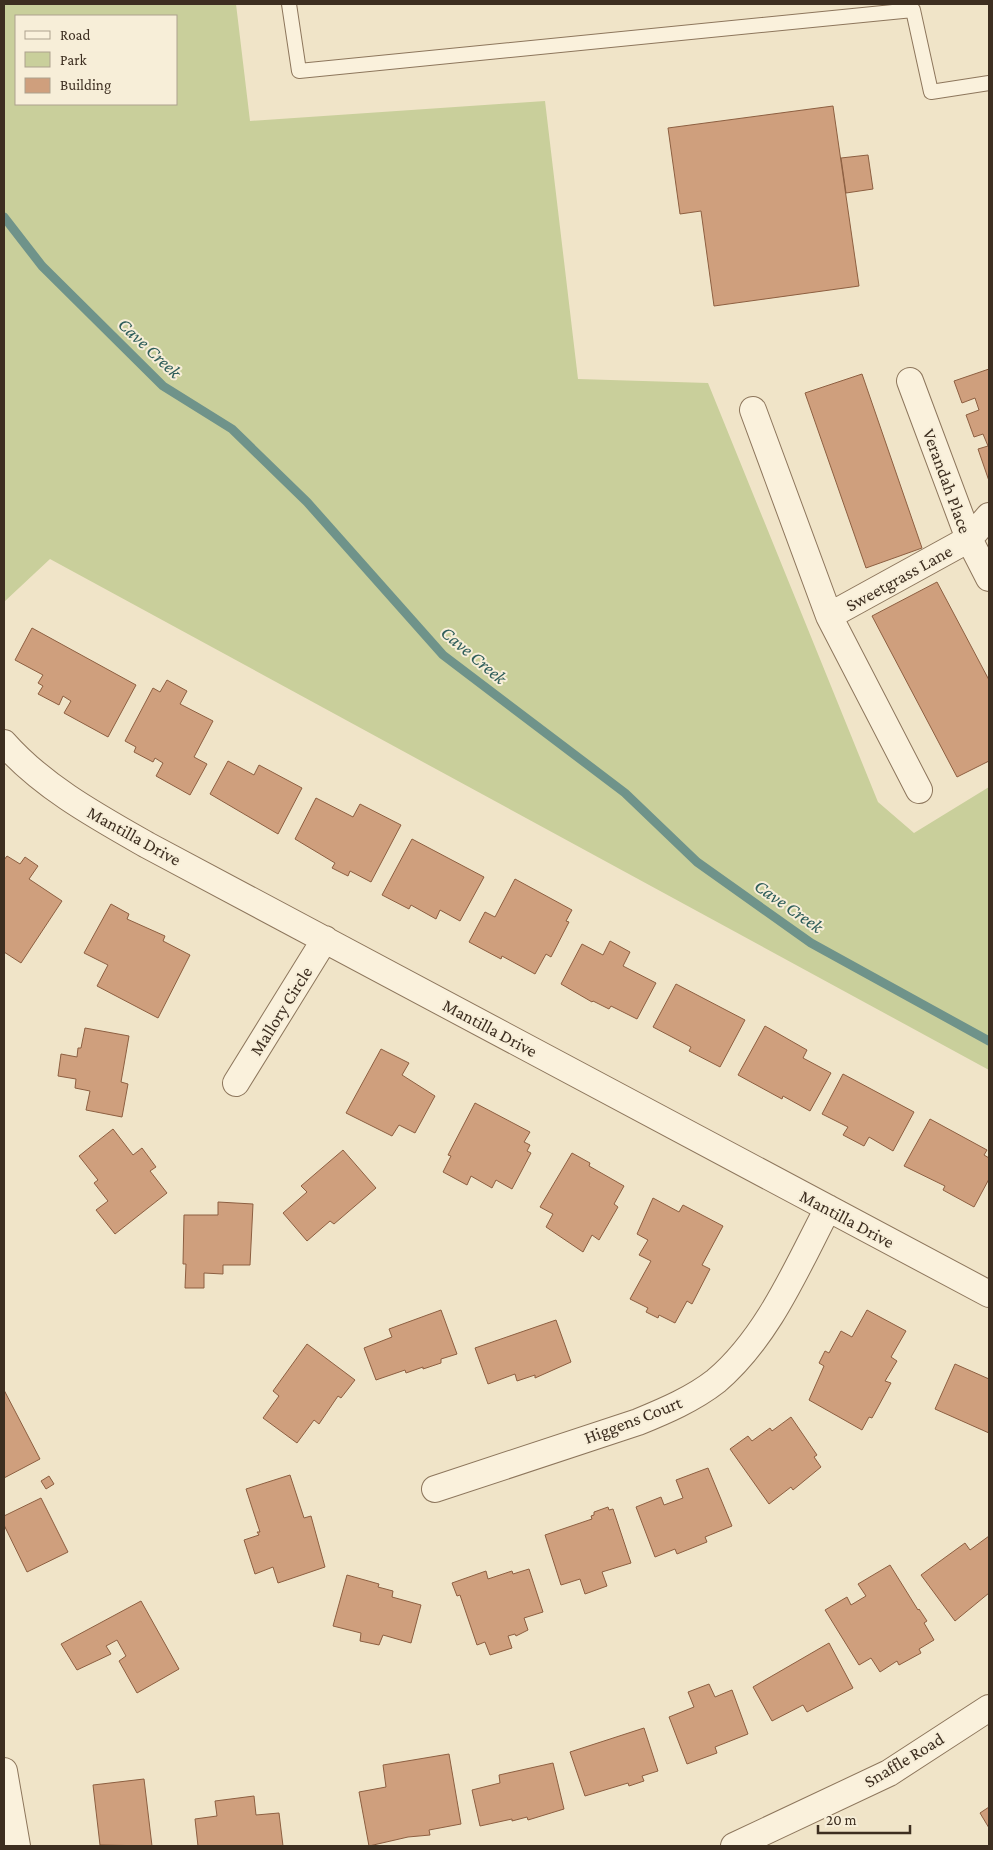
<svg xmlns="http://www.w3.org/2000/svg" width="993" height="1850" font-family="'Crimson Pro',serif">
<style>
.green{fill:#c9cf9b;fill-rule:evenodd}
.lines{fill:none;stroke-linecap:round;stroke-linejoin:round}
.stream{stroke:#6f938a;stroke-width:9}
.building{fill:#cf9f7d;stroke:#8d5f41}
.service-casing{stroke:#8d765c;stroke-width:16}
.minor-casing{stroke:#8d765c;stroke-width:28}
.service{stroke:#faf1dc;stroke-width:14}
.minor{stroke:#faf1dc;stroke-width:26}
.labels{text-anchor:middle;dominant-baseline:central;stroke-width:4;stroke-linejoin:round;paint-order:stroke}
.street-label{font-size:18px;fill:#3d2e20;stroke:#f7eed8}
.water-label{font-size:19px;font-style:italic;fill:#2f5d5a;stroke:#f7eed8}
</style>
<rect width="100%" height="100%" fill="#f0e4c8"/>
<path class="green" d="M4,4h232l14,117 295,-20 33,278 130,4 170,419 36,31 75,-46v283l-939,-511 -46,43zM16,16h160v88h-160z"/>
<g class="lines">
<path class="stream" d="M4,217l38,49 121,120 69,43 75,73 136,153 182,138 72,69 114,81 178,98"/>
</g>
<path class="building" d="M833,106l26,180 -145,20 -13,-95 -21,3 -12,-86z
M868,155l5,34 -27,4 -5,-35z
M989,369v112l-11,-32 10,-3 -5,-12 -9,3 -8,-22 13,-5 -4,-12 -13,5 -8,-22z
M862,374l60,174 -56,20 -61,-175z
M937,582l52,98v81l-32,16 -85,-161z
M32,628l104,57 -28,52 -44,-24 7,-12 -8,-5 -4,9 -21,-11 5,-8 -5,-3 5,-8 -28,-15z
M167,680l20,11 -7,13 33,17 -19,36 13,7 -17,31 -34,-19 7,-13 -8,-5 -2,4 -19,-10 2,-5 -11,-6 28,-53 7,4z
M228,761l26,14 5,-10 43,23 -24,46 -68,-40z
M316,798l37,19 7,-13 41,21 -30,57 -21,-11 -2,5 -16,-8 3,-5 -40,-24z
M412,839l72,38 -24,44 -20,-11 -4,9 -25,-14 -2,4 -27,-14z
M7,856l13,8 5,-7 13,9 -9,13 33,22 -41,62 -17,-11v-92z
M515,879l57,31 -6,11 3,1 -18,35 -5,-3 -11,20 -33,-18 -1,3 -32,-17 16,-30 10,5z
M111,904l18,10 -2,5 38,17 -2,5 27,14 -32,63 -61,-32 11,-21 -24,-12z
M610,941l20,11 -7,14 33,17 -19,36 -26,-13 -2,3 -16,-8 -1,1 -31,-18 21,-40 21,11z
M676,984l69,36 -25,47 -31,-16 2,-4 -38,-20z
M765,1026l42,24 -4,8 28,15 -21,38 -27,-15 -1,3 -44,-24z
M85,1028l44,8 -8,46 7,2 -6,33 -36,-7 4,-19 -15,-3 1,-9 -18,-3 3,-22 16,3 1,-9h3z
M381,1049l28,14 -7,12 33,21 -20,37 -16,-8 -7,11 -46,-23z
M843,1074l71,38 -21,39 -24,-14 -5,9 -21,-11 5,-8 -26,-13z
M475,1103l55,29 -6,10 6,3 -3,6 4,2 -19,36 -16,-9 -4,8 -21,-12 -4,9 -24,-13 8,-16 -3,-1z
M930,1119l57,31 -3,5 5,3v21l-15,28 -31,-17 2,-4 -41,-20z
M113,1129l20,26 9,-7 14,19 -6,4 17,22 -52,41 -19,-24 12,-9 -14,-18 4,-3 -19,-24z
M343,1150l33,38 -42,36 -4,-3 -23,20 -24,-28 24,-21 -6,-6z
M572,1153l18,10 -1,3 35,20 -10,18 4,3 -19,33 -7,-5 -9,17 -37,-25 7,-13 -13,-7z
M653,1198l26,14 4,-7 40,21 -21,39 8,4 -18,35 -5,-3 -12,22 -16,-8 -1,3 -12,-6 2,-4 -18,-9 21,-38 -12,-6 9,-15 -11,-6z
M218,1202l35,2 -3,61h-27v9l-19,-1v15h-19l1,-24h-3l1,-49h34z
M441,1310l16,44 -16,5v4l-18,6v-2l-17,6 -1,-3 -29,10 -12,-32 28,-11 -3,-8z
M867,1310l39,21 -15,26 6,4 -12,20 6,2 -19,35 -3,-1 -7,13 -53,-30 15,-34 -5,-3 6,-12 4,2 12,-22 11,6z
M556,1320l15,42 -36,16v-3l-18,6 -2,-7 -27,10 -13,-36z
M307,1344l48,36 -14,18 -3,-2 -19,28 -5,-4 -17,23 -34,-25 16,-22 -6,-5z
M955,1364l34,15v54l-54,-24z
M4,1390l36,69 -36,19z
M791,1417l26,38 -3,2 7,10 -28,23 -2,-3 -22,17 -39,-55 18,-13 4,5 18,-13 2,3z
M708,1468l24,58 -27,11 2,5 -30,12 -2,-5 -20,8 -19,-50 25,-10 3,8 19,-7 -7,-18z
M290,1475l14,43 7,-2 14,51 -47,16 -5,-16 -18,7 -11,-34 15,-5 -2,-3h3l-14,-43z
M49,1476l5,8 -8,5 -5,-8z
M41,1498l27,54 -41,20 -23,-47v-9z
M608,1507l1,3 4,-1 18,54 -29,9 5,14 -22,8 -5,-15 -19,6 -16,-50 47,-16 -1,-3 3,-1v-3z
M989,1536v57l-34,28 -34,-46 44,-32 5,7z
M890,1565l28,45 1,-1 8,12 -3,2 10,17 -15,9 2,4 -22,12 -2,-4 -17,11 -9,-14 -12,7 -34,-55 22,-13 4,8 15,-9 -8,-12z
M529,1569l14,43 -19,6 4,12 -12,6 -1,-2 -7,2 4,12 -22,7 -5,-13 -8,3 -17,-50 -3,1 -5,-13 34,-12 2,8 24,-8 1,3z
M347,1575l32,9 -1,3 15,4 -1,6 29,8 -10,38 -28,-8 -4,10 -19,-4 1,-8 -28,-7z
M141,1601l38,68 -42,24 -18,-32 7,-5 -9,-16 -11,6 5,8 -34,16 -16,-26z
M829,1643l24,45 -46,24 -4,-7 -31,16 -19,-34z
M709,1684l6,13 17,-7 16,44 -33,13 2,6 -30,11 -18,-47 25,-10 -6,-15z
M644,1728l14,43 -16,5 2,5 -15,5 -1,-3 -43,13 -15,-44z
M449,1754l12,70 -32,6 1,5 -22,2 -39,9 -10,-54 27,-5 -3,-22z
M553,1763l11,46 -36,11 -1,-3 -15,4v-2l-32,7 -8,-36 28,-7 -1,-8z
M144,1779l8,67 -52,-1 -7,-60z
M254,1796l2,19 23,-2 4,33h-85l-3,-27 22,-3 -2,-15z
M989,1807v21l-9,-15z"/>
<g class="lines">
<g class="service-casing">
<path id="service" d="M289,4l10,67 614,-61 18,82 58,-9"/>
</g>
<g class="minor-casing">
<path id="minor" d="M910,381l59,158 20,39
M753,410l76,206 90,174
M829,616l140,-77 20,-23
M4,743c39,44 92,73 143,102l842,449
M236,1083l89,-144
M435,1489l203,-67c27,-11 55,-23 78,-41 52,-44 81,-114 112,-173
M4,1771l13,75
M734,1846l155,-73 100,-65"/>
</g>
<use href="#service" class="service"/>
<use href="#minor" class="minor"/>
</g>
<g class="labels">
<g class="street-label">
<text transform="translate(947 481) rotate(70)">Verandah Place</text>
<text transform="translate(899 578) rotate(-29)">Sweetgrass Lane</text>
<text transform="translate(134 836) rotate(29)">Mantilla Drive</text>
<text transform="translate(281 1011) rotate(-58)">Mallory Circle</text>
<text transform="translate(490 1028) rotate(28)">Mantilla Drive</text>
<text transform="translate(847 1219) rotate(28)">Mantilla Drive</text>
<text transform="translate(633 1420) rotate(-21)">Higgens Court</text>
<text transform="translate(904 1760) rotate(-31)">Snaffle Road</text>
</g>
<g class="water-label">
<text transform="translate(150 348) rotate(43)">Cave Creek</text>
<text transform="translate(474 655) rotate(40)">Cave Creek</text>
<text transform="translate(789 906) rotate(35)">Cave Creek</text>
</g>
</g>
<rect width="993" height="1850" fill="none" stroke="#3d2e20" stroke-width="10"/>
<rect x="15" y="15" width="162" height="90" fill="#f7eed8" stroke="#ada18e"/>
<rect x="25" y="31" width="25" height="8" fill="#faf1dc" stroke="#ada18e"/>
<text x="60" y="40" font-size="15" fill="#3d2e20">Road</text>
<rect x="25" y="52" width="25" height="15" fill="#c9cf9b" stroke="#ada18e"/>
<text x="60" y="65" font-size="15" fill="#3d2e20">Park</text>
<rect x="25" y="78" width="25" height="15" fill="#cf9f7d" stroke="#ada18e"/>
<text x="60" y="90" font-size="15" fill="#3d2e20">Building</text>
<path d="M818 1825v8h92v-8" fill="none" stroke="#3d2e20" stroke-width="2.5"/>
<text x="826" y="1825" font-size="15" fill="#3d2e20" stroke="#f7eed8" stroke-width="4" paint-order="stroke">20 m</text>
</svg>
